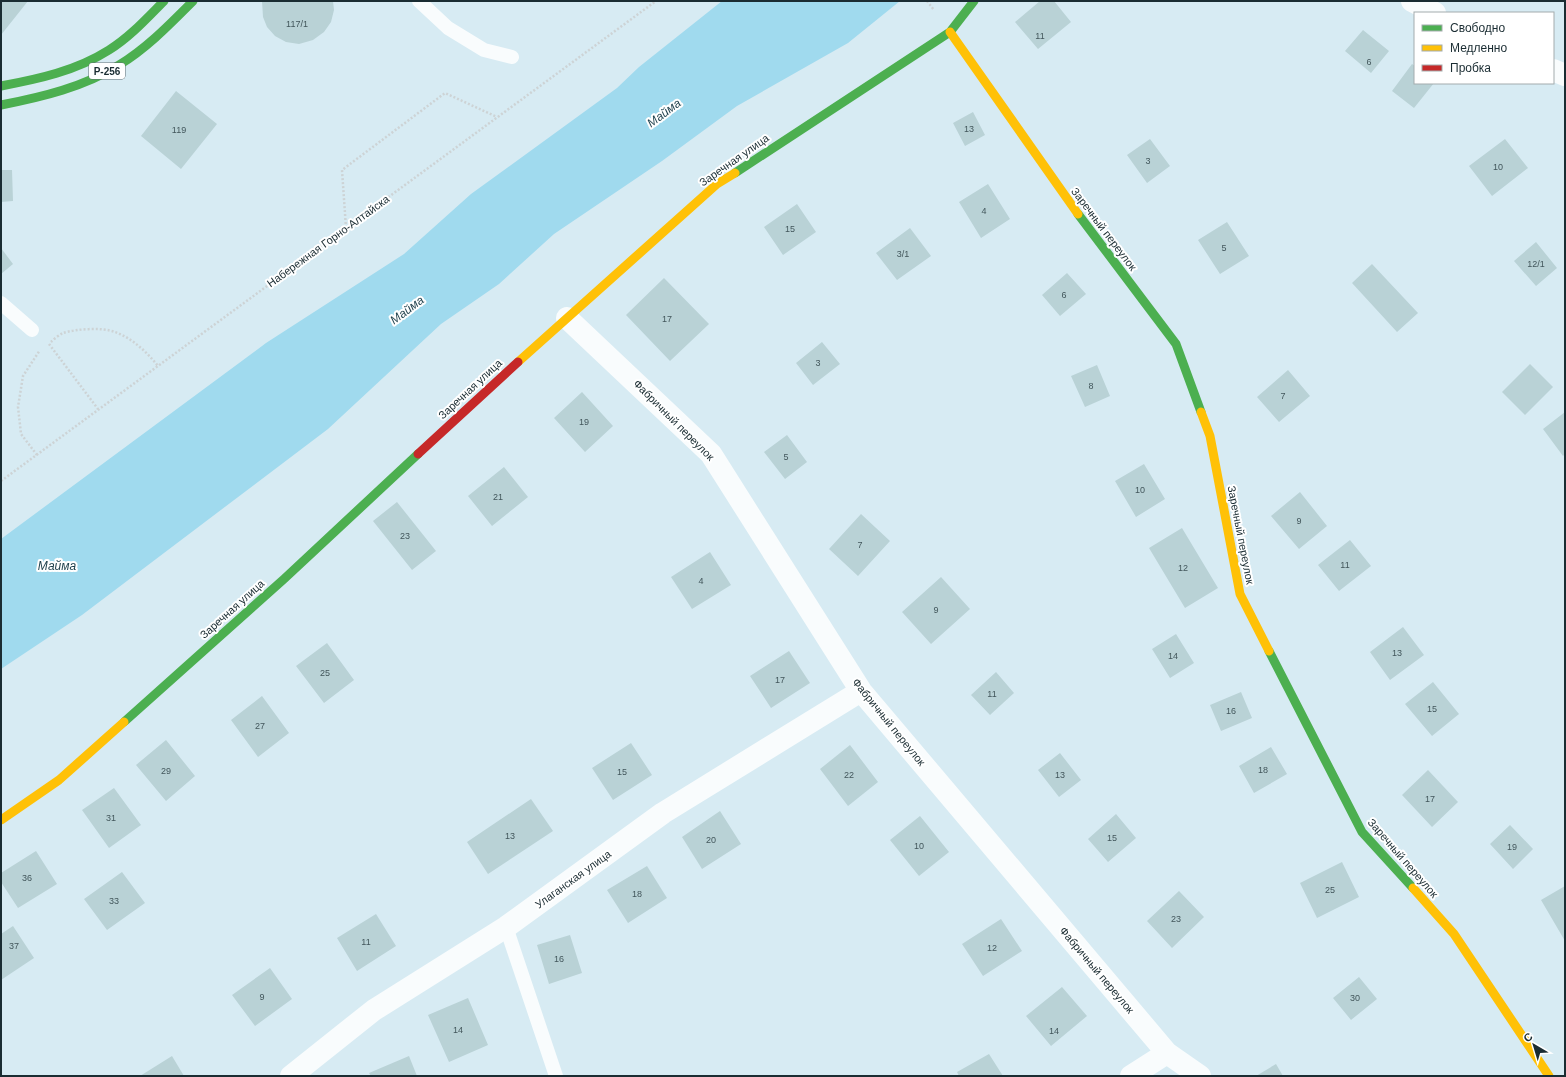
<svg xmlns="http://www.w3.org/2000/svg" width="1566" height="1077" font-family="Helvetica,sans-serif">
<style>
.water{fill:#a0daee}
.building{fill:#b9d2d6}
.lines{fill:none;stroke-linecap:round;stroke-linejoin:round}
.path{stroke:#cdd3d5;stroke-width:2.5;stroke-dasharray:2 2;stroke-linecap:butt}
.lane{stroke:#f9fcfd;stroke-width:14}
.street{stroke:#f9fcfd;stroke-width:22}
.fast{stroke:#4caf50;stroke-width:9}
.slow{stroke:#ffc107;stroke-width:9}
.jam{stroke:#c62828;stroke-width:9}
.labels{text-anchor:middle;dominant-baseline:central;stroke-width:4;stroke-linejoin:round;paint-order:stroke}
.number-label{font-size:9px;fill:#42565b}
.shield{fill:#fff;stroke:#5f6b70;stroke-width:1}
.shield-label{font-size:10px;font-weight:bold;fill:#1a2c32}
.street-label{font-size:11px;fill:#1a2c32;stroke:#fff}
.water-label{font-size:12px;font-style:italic;fill:#1b3d49;stroke:#fff}
</style>
<rect width="100%" height="100%" fill="#d7ebf3"/>
<path class="water" d="M722,1h178l-52,42 -111,63 -75,55 -108,73 -55,50 -58,40 -113,105 -246,186 -81,54v-130l265,-196 138,-89 67,-60 146,-106 22,-21z"/>
<path class="building" d="M1,1h27l-27,34z
M262,1h71l1,9 -3,12 -7,10 -11,8 -14,4 -13,-2 -11,-6 -8,-9 -4,-10z
M1040,1h14l17,21 -33,27 -23,-27z
M1363,30l26,21 -18,22 -26,-22z
M1412,64l3,2v17h19l-20,25 -22,-17z
M176,91l41,33 -36,45 -40,-33z
M973,112l12,23 -20,11 -12,-23z
M1150,139l20,27 -23,17 -20,-28z
M1505,139l23,29 -36,28 -23,-30z
M1,170h11l1,31 -12,1z
M988,184l22,35 -29,19 -22,-36z
M797,204l19,28 -33,23 -19,-28z
M1227,222l22,34 -29,18 -22,-34z
M910,228l21,28 -34,24 -21,-27z
M1536,242l21,26 -21,18 -22,-25z
M1,248l12,16 -12,10z
M1372,264l46,49 -21,19 -45,-49z
M1067,273l19,21 -26,22 -18,-21z
M664,278l45,46 -39,37 -44,-46z
M822,342l18,22 -27,21 -17,-22z
M1530,364l23,23 -28,28 -23,-23z
M1097,365l13,31 -25,11 -14,-31z
M1288,370l22,26 -31,26 -22,-25z
M582,392l31,34 -28,26 -31,-34z
M1565,412v42l-2,2 -20,-27z
M787,435l20,27 -22,17 -21,-27z
M1144,464l21,35 -29,18 -21,-36z
M504,467l24,30 -36,29 -24,-30z
M1300,492l27,34 -28,23 -28,-33z
M397,502l39,49 -24,19 -39,-49z
M861,514l29,27 -32,35 -29,-27z
M1182,528l36,60 -33,20 -36,-60z
M1350,540l21,26 -32,25 -21,-26z
M710,552l21,33 -39,24 -21,-32z
M941,577l29,32 -39,35 -29,-32z
M1403,627l21,28 -34,25 -20,-28z
M1176,634l18,29 -24,15 -18,-29z
M327,643l27,37 -30,23 -28,-37z
M789,651l21,32 -39,25 -21,-32z
M996,672l18,21 -24,22 -19,-20z
M1433,682l26,32 -27,22 -27,-32z
M1241,692l11,26 -31,13 -11,-26z
M262,696l27,37 -31,24 -27,-37z
M166,740l29,36 -29,25 -30,-36z
M631,743l21,32 -39,25 -21,-32z
M850,745l28,37 -30,24 -28,-37z
M1271,747l16,27 -33,19 -15,-27z
M1060,753l21,27 -22,17 -21,-27z
M1428,770l30,32 -26,25 -30,-32z
M114,788l27,37 -32,23 -27,-38z
M531,799l22,32 -65,43 -21,-32z
M720,811l21,33 -39,25 -20,-32z
M1116,814l20,24 -28,24 -20,-23z
M920,816l29,36 -30,24 -29,-36z
M1510,825l23,24 -20,20 -23,-25z
M36,851l21,33 -39,24 -17,-26v-9z
M1342,862l17,35 -42,21 -17,-35z
M647,866l20,32 -39,25 -21,-33z
M122,872l23,31 -38,27 -23,-31z
M1565,886v55l-24,-41z
M1179,891l25,26 -32,31 -25,-27z
M376,914l20,32 -39,25 -20,-33z
M1001,919l21,32 -39,25 -21,-32z
M13,926l21,32 -33,22v-46z
M570,935l12,38 -33,11 -12,-39z
M270,968l22,31 -37,27 -23,-31z
M1359,977l18,22 -26,21 -18,-22z
M1062,987l25,29 -36,30 -25,-30z
M468,998l20,47 -39,17 -21,-47z
M989,1054l14,22h-44l-2,-4z
M172,1056l12,20h-44z
M409,1056l8,20h-46l-2,-3z
M1276,1064l7,12h-27z"/>
<g class="lines">
<path class="path" d="M927,1l7,9
M346,228l-4,-58 103,-77 52,24
M51,342c3,-3 8,-7 12,-9 13,-4 39,-6 52,-1 17,6 32,20 43,34
M49,344l49,65
M37,455l-16,-21 -3,-27 5,-31 17,-26
M1,481l655,-480"/>
<path class="lane" d="M419,1l29,27 36,22 28,7
M1,303l31,27
M506,927l50,149"/>
<path class="street" d="M1412,1l23,12
M1553,70l12,5
M567,318l144,136 150,237 306,362 33,23
M291,1076l83,-66 132,-83 157,-114 198,-122
M1131,1076l36,-23"/>
<path class="fast" d="M1,86c37,-7 75,-15 108,-36 21,-13 38,-32 55,-49
M1,105c41,-8 83,-18 118,-40 28,-17 51,-41 74,-64
M735,173l215,-141 24,-31
M1078,214l98,130 25,68
M1269,651l93,181 51,56
M124,722l160,-143 134,-125"/>
<path class="slow" d="M950,32l128,182
M518,362l199,-178 18,-11
M1201,412l9,24 30,158 29,57
M1,820l58,-40 65,-58
M1413,888l41,46 95,142"/>
<path class="jam" d="M418,454l100,-92"/>
</g>
<g class="labels">
<g class="number-label">
<text x="297" y="24">117/1</text>
<text x="1040" y="36">11</text>
<text x="1369" y="62">6</text>
<text x="969" y="129">13</text>
<text x="179" y="130">119</text>
<text x="1148" y="161">3</text>
<text x="1498" y="167">10</text>
<text x="984" y="211">4</text>
<text x="790" y="229">15</text>
<text x="1224" y="248">5</text>
<text x="903" y="254">3/1</text>
<text x="1536" y="264">12/1</text>
<text x="1064" y="295">6</text>
<text x="667" y="319">17</text>
<text x="818" y="363">3</text>
<text x="1091" y="386">8</text>
<text x="1283" y="396">7</text>
<text x="584" y="422">19</text>
<text x="786" y="457">5</text>
<text x="1140" y="490">10</text>
<text x="498" y="497">21</text>
<text x="1299" y="521">9</text>
<text x="405" y="536">23</text>
<text x="860" y="545">7</text>
<text x="1345" y="565">11</text>
<text x="1183" y="568">12</text>
<text x="701" y="581">4</text>
<text x="936" y="610">9</text>
<text x="1397" y="653">13</text>
<text x="1173" y="656">14</text>
<text x="325" y="673">25</text>
<text x="780" y="680">17</text>
<text x="992" y="694">11</text>
<text x="1432" y="709">15</text>
<text x="1231" y="711">16</text>
<text x="260" y="726">27</text>
<text x="1263" y="770">18</text>
<text x="166" y="771">29</text>
<text x="622" y="772">15</text>
<text x="849" y="775">22</text>
<text x="1060" y="775">13</text>
<text x="1430" y="799">17</text>
<text x="111" y="818">31</text>
<text x="510" y="836">13</text>
<text x="1112" y="838">15</text>
<text x="711" y="840">20</text>
<text x="919" y="846">10</text>
<text x="1512" y="847">19</text>
<text x="27" y="878">36</text>
<text x="1330" y="890">25</text>
<text x="637" y="894">18</text>
<text x="114" y="901">33</text>
<text x="1176" y="919">23</text>
<text x="366" y="942">11</text>
<text x="14" y="946">37</text>
<text x="992" y="948">12</text>
<text x="559" y="959">16</text>
<text x="262" y="997">9</text>
<text x="1355" y="998">30</text>
<text x="458" y="1030">14</text>
<text x="1054" y="1031">14</text>
</g>
<rect class="shield" x="89" y="63" width="36" height="16" rx="3"/>
<g class="shield-label">
<text x="107" y="71">Р-256</text>
</g>
<g class="street-label">
<text transform="translate(734 160) rotate(-35)">Заречная улица</text>
<text transform="translate(1104 229) rotate(53)">Заречный переулок</text>
<text transform="translate(328 241) rotate(-36)">Набережная Горно-Алтайска</text>
<text transform="translate(470 389) rotate(-43)">Заречная улица</text>
<text transform="translate(674 420) rotate(45)">Фабричный переулок</text>
<text transform="translate(1241 535) rotate(79)">Заречный переулок</text>
<text transform="translate(232 609) rotate(-42)">Заречная улица</text>
<text transform="translate(889 722) rotate(51)">Фабричный переулок</text>
<text transform="translate(1403 858) rotate(49)">Заречный переулок</text>
<text transform="translate(573 879) rotate(-36)">Улаганская улица</text>
<text transform="translate(1097 970) rotate(50)">Фабричный переулок</text>
</g>
<g class="water-label">
<text transform="translate(664 113) rotate(-37)">Майма</text>
<text transform="translate(407 310) rotate(-37)">Майма</text>
<text x="57" y="566">Майма</text>
</g>
</g>
<rect width="1566" height="1077" fill="none" stroke="#1a2c32" stroke-width="4"/>
<rect x="1414" y="12" width="140" height="72" fill="#ffffff" stroke="#a3abad"/>
<rect x="1422" y="25" width="20" height="6" fill="#4caf50" stroke="#a3abad"/>
<text x="1450" y="32" font-size="12" fill="#1a2c32">Свободно</text>
<rect x="1422" y="45" width="20" height="6" fill="#ffc107" stroke="#a3abad"/>
<text x="1450" y="52" font-size="12" fill="#1a2c32">Медленно</text>
<rect x="1422" y="65" width="20" height="6" fill="#c62828" stroke="#a3abad"/>
<text x="1450" y="72" font-size="12" fill="#1a2c32">Пробка</text>
<g transform="translate(1534 1045) rotate(322)" stroke="#ffffff" stroke-width="3" paint-order="stroke">
<path d="M0-3L7 15L0 10L-7 15Z" fill="#1a2c32"/>
<text y="-6" font-size="11" font-weight="bold" text-anchor="middle" fill="#1a2c32">С</text>
</g>
</svg>
